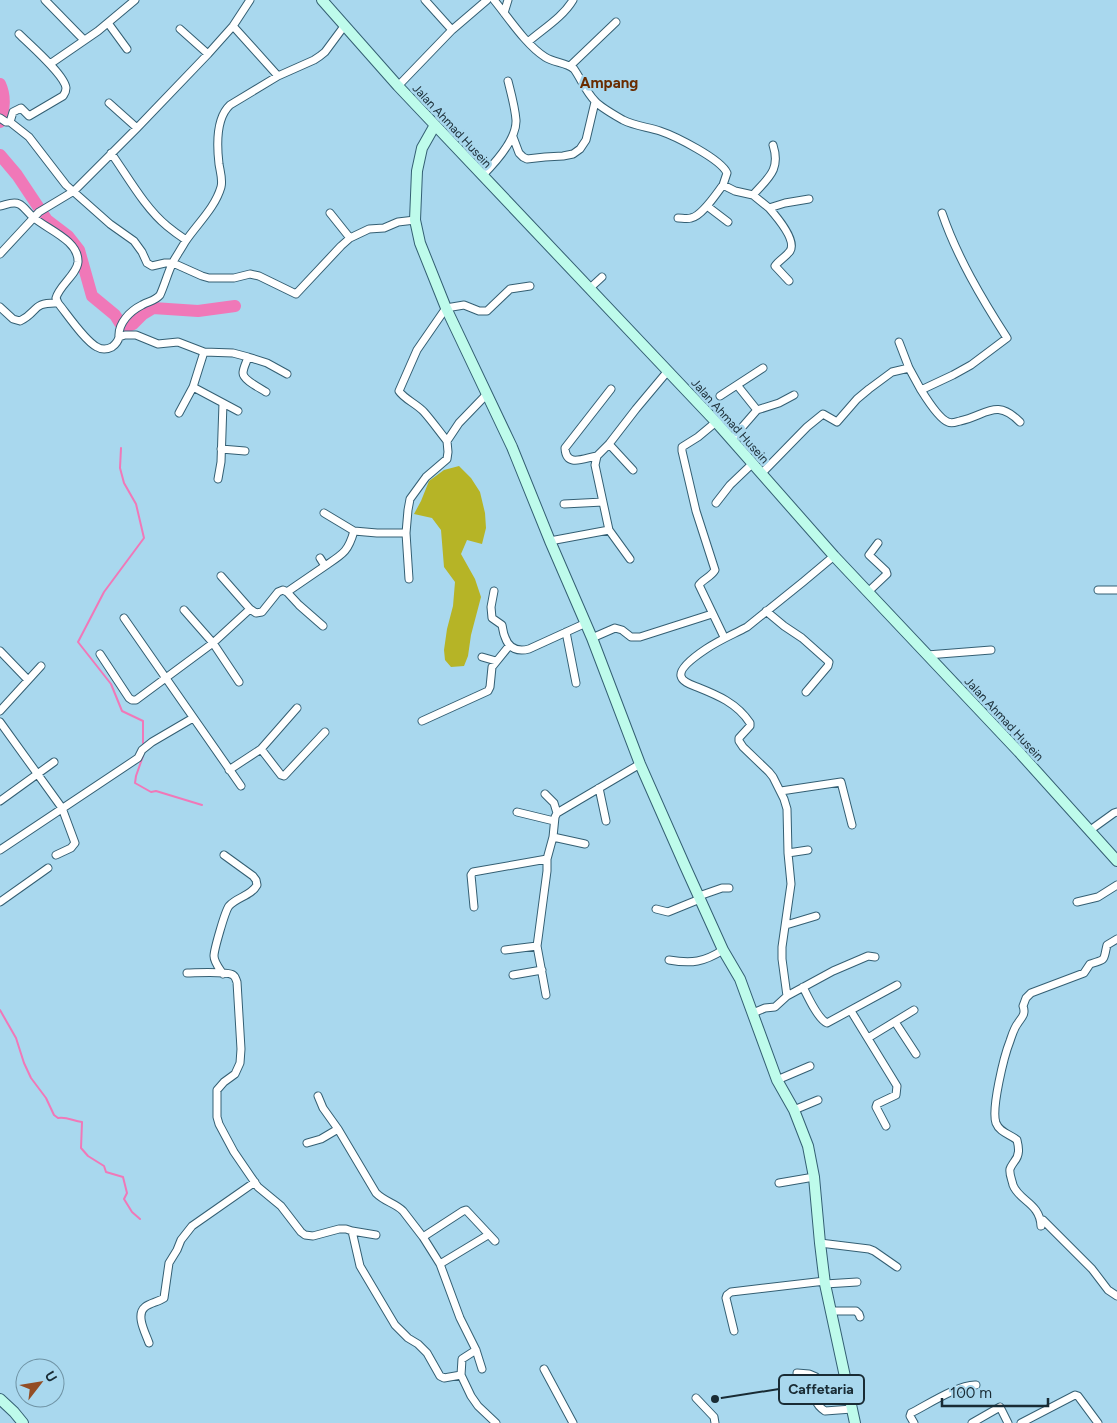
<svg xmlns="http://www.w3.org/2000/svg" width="1117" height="1423" font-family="Figtree,sans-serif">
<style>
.green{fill:#b6b426}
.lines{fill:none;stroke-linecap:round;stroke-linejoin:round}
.stream{stroke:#f078b8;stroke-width:2}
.river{stroke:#f078b8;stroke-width:12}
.street-casing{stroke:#345f73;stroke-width:9}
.secondary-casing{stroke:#345f73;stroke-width:12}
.street{stroke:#fff;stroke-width:7}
.secondary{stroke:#befbeb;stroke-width:10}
.labels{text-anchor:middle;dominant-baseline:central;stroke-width:5;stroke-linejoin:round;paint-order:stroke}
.street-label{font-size:12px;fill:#192b34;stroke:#a9d8ee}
.quarter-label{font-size:15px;font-weight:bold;fill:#692c00;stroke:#a9d8ee}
.leader{fill:none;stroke:#192b34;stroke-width:2}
.callout-dot{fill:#192b34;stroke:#a9d8ee;stroke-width:2}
.callout{fill:#a9d8ee;stroke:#192b34;stroke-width:2}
.callout-label{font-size:14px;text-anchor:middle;font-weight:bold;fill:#192b34}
</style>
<rect width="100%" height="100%" fill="#a9d8ee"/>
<path class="green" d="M459,466l12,12 9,14 5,21 1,15 -4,16 -15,-4 -6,14 14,25 6,18 -10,38 -3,21 -4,10 -13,1 -6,-7 -1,-10 3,-21 6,-23 2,-24 -11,-15 -3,-37 -9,-12 -18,-4 7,-13 8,-20 15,-11z"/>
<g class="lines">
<path class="stream" d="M121,448l-1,20 4,15 12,21 8,34 -40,54 -26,50 33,42 11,27 21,10v22
M143,756l-7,20 -1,7 16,9 5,-1 46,14
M0,1010l16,28 8,25 7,15 15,20 8,17 4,3c8,-2 15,3 24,4l-1,26 7,8 16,10 2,6 17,5 4,16 -3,6 8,13 8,7"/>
<path class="river" d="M0,84c6,13 4,25 0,38
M0,155l17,20 30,45 21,16 11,14 13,46 23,19 5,8 6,4 7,-3 10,-10 10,-6 45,3 37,-5"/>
<g class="street-casing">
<path id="street" d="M45,0l39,40
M425,0l27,30
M494,0c14,17 32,45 51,57 9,6 21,5 29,12 7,10 12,23 21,32 5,6 21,15 28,19 12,6 25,7 37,11 15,5 61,28 67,42l-4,12
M504,13l4,-13
M108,23l19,26
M233,26l45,50
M180,29l28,25
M528,42c15,-13 35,-25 45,-42
M50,64l48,-33 37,-31
M570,66l46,-44
M398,86l54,-56 35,-30
M109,103l28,25
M0,118l6,4h4l19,15 37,48 44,39 24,17 8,11 5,11 5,3 13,-3h8l29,13 7,2h25l16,-4 9,2 37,18 45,-48 9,-8 19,-9 15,-1 14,-6 17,-2
M10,122l3,-10 8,-4 8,8 34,-20c2,-3 3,-4 3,-8 -1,-13 -36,-43 -47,-54
M513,137l6,16 4,4 4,2 18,-2 18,-1 10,-2 7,-5 6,-9 9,-38
M111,153c17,24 34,55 56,73 6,5 13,10 19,14
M482,176c13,-13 35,-37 34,-56 -1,-13 -5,-27 -8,-39
M753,195c15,-17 28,-25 20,-50
M0,206c6,-1 13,-5 19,-2 5,2 9,9 14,13 13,12 46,23 45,45 -1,12 -19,24 -22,36l2,5c9,11 27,38 39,44 5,3 11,2 15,0 4,-3 6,-5 7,-10l6,-2h11l22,9 20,-2 26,10 29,1 15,4 19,6 20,11
M707,206l21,16
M769,208c7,8 28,32 21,43 -4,6 -11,9 -15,15l14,15
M330,213l20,25
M678,218c4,0 9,1 13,0 11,-2 25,-24 32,-33l12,6 18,4 16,13 16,-5 24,-4
M0,254l39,-42 35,-21 63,-63 71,-74 25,-28 17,-26
M589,289l13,-12
M0,307l13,12 7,2c19,-9 11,-19 38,-18
M119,337c-1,-14 11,-26 23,-32 7,-4 13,-4 18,-10 5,-11 8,-23 13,-33 4,-7 8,-13 12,-20 12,-18 30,-34 36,-55 2,-7 -1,-16 -2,-23 -2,-17 -3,-46 11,-59l48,-29 36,-16 6,-4 5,-4 20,-27
M899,342l10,26 12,22 32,-15 18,-10 36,-27c-25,-39 -50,-81 -65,-125
M204,352l-11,35 30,16 -2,59 -3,17
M248,357c-1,4 -5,11 -5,16 0,7 17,15 23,19
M737,385l20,25
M921,390c5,8 18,29 27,32 4,2 8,0 12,-1 27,-6 36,-23 60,1
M720,396l43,-28
M223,403l15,8
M179,413l14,-26
M716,422l-18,15 -16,10v4l14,60 19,59c-4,7 -12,9 -16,15l25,52
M731,440l26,-30 22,-7 15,-8
M447,441c-8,-10 -15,-20 -23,-29 -7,-8 -20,-13 -25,-21l18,-41 29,-42 18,-3 15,6h8l23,-22 20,-3
M609,444l24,26
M221,449l24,2
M597,456c-13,2 -31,12 -32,-8l46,-59
M761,474l46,-47 16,-13 14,8 20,-23 12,-10 23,-17 17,-4
M716,503l14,-18 22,-21
M564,504l39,-2
M324,513l30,18 23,2h29
M609,530l21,29
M550,541l59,-11 -14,-65 2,-9 12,-12 27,-35 31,-37
M320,558l5,8c18,-12 23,-14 29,-35
M221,576l29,33 6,4 6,-1 16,-20 5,-2 4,2 12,13 24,21
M409,579l-3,-46 2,-23 2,-11 16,-22 21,-18 1,-7 -1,-11 12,-18 28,-29
M1098,590h19
M494,591l-3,16 1,11 10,7c1,4 1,8 3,12 4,12 13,15 24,12l57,-26
M287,592l38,-26
M868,592l19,-18 -1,-3 -17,-16 9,-12
M184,610l29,33 26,39
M766,611l18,15 18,12 27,24 -1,4 -22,26
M124,618l117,168
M566,632l10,51
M592,638l23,-10 7,2 9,7h9l72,-23
M0,651l28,29
M100,654l29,44 3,2h4l77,-57 37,-34
M927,655l64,-5
M482,657l14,4
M0,711l41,-45
M422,721l66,-30 2,-4 2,-20 17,-21
M0,722l62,86 13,35 -4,5 -15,7
M261,749l20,26 3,1 41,-44
M229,770l32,-21 36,-41
M599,788l7,33
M781,791l60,-9 11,43
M545,794l9,9 3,10 -2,4 -2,20 -6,22v12l-9,68 -1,7 9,49
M0,801l54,-39
M517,812l37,9
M557,813l83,-49
M1089,831l25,-18 3,-1
M553,837l32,7
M0,850l138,-92 4,-8 10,-8 41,-24
M788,853l20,-3
M699,896l23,-8h7
M0,902l48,-34
M1077,902l21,-5 19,-12
M474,907l-3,-32 2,-3 74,-13
M656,909l12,3 32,-13
M786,925l30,-9
M505,950l32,-4
M669,960c23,4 35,2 54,-10
M187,973c9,0 39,-2 46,2 3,2 3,5 4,7l4,67 -1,14 -5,11 -11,8 -7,8v27l2,7 15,28 24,35 23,19 20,26 4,3 8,1 26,-7h7l6,2 8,35 35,59 13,13 10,6 9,9 13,23 4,2 17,-3 10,21 7,10 18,17
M223,974c-4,-6 -9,-12 -9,-18 0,-6 11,-45 15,-50 8,-9 22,-10 28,-21l-1,-5 -3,-4 -29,-21
M513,975l29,-5
M803,987c5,10 15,32 24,36l70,-38
M787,996l46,-25 35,-15 7,1
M851,1011l46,75 -1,9 -19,9 -1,3 10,19
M753,1013l12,-5 10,-1 12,-11 -5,-37v-12l9,-63 -3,-31 -1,-44 -3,-10 -11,-22 -4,-5 -26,-25 -4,-6v-3l11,-12v-3c-13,-20 -33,-28 -53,-36 -5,-2 -15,-5 -16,-11 -2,-9 19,-23 25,-27 13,-9 28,-15 41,-22l56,-45 31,-26
M895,1022l21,32
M868,1038l46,-28
M777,1080l33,-14
M318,1096l5,12 15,21 38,64c9,9 19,10 27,18l20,26 17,27 20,54 16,32 6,19
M794,1110l24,-10
M307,1143l14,-4 17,-10
M779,1183l35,-6
M1041,1220h2l49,49 16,21 9,6
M1041,1226c-1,-23 -22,-25 -28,-41 -1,-5 -4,-11 -3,-16 1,-3 2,-4 4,-7 6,-7 5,-14 3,-22 -7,-6 -17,-7 -21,-17 -5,-14 8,-67 14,-82 2,-6 4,-13 8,-18 4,-6 8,-9 5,-17l3,-8 5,-5 53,-20 6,-9c17,-5 13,-3 17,-19l10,-6
M352,1231l24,4
M423,1237l40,-26 3,-1 29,31
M820,1243l49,6 5,2 23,16
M440,1264l48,-29
M825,1284l32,-2
M830,1311h26l3,3 1,3
M734,1331l-8,-33 1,-3 4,-3 94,-11
M149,1343c-3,-9 -14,-28 -4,-36 5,-4 13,-5 19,-9l5,-35 8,-13 4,-10 11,-14 63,-44
M544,1369l29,54
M797,1373l12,1 7,3c1,16 -6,24 9,34l27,-2
M461,1375l1,-16 14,-9
M696,1398l18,19 1,6
M914,1423l-4,-7 1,-3c16,-8 48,-29 65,-28
M972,1423l28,-16 8,16
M1021,1423l54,-28 3,1 20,27"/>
</g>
<g class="secondary-casing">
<path id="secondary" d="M322,0l76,86 318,336 118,134 185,196 98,109
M435,125l-13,23 -5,23 -2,49 5,23 26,65 66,139 38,94 42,97 48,126 45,102 38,84 17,29 37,101 17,30 14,36 6,31 6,66 5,41 30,139
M0,1399l14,13 9,11"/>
</g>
<use href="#street" class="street"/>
<use href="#secondary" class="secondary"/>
</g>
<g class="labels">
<g class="street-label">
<text transform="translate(452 126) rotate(47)">Jalan Ahmad Husein</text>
<text transform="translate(730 421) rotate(48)">Jalan Ahmad Husein</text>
<text transform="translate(1004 719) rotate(47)">Jalan Ahmad Husein</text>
</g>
<g class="quarter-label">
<text x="609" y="83">Ampang</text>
</g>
</g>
<path class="leader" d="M715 1399L779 1389"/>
<circle class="callout-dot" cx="715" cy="1399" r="5"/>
<rect class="callout" x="779" y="1375" width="85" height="29" rx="5"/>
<g class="callout-label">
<text x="821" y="1394">Caffetaria</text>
</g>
<g transform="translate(40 1383) rotate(59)"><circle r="24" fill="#a9d8ee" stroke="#6f93a4"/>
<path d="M0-4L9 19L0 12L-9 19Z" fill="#934d24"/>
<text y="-8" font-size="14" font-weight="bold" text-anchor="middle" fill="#192b34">U</text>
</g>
<path d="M942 1398v8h106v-8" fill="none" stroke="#192b34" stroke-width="2.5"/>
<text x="950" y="1398" font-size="15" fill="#192b34" stroke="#a9d8ee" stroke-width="4" paint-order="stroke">100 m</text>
</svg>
